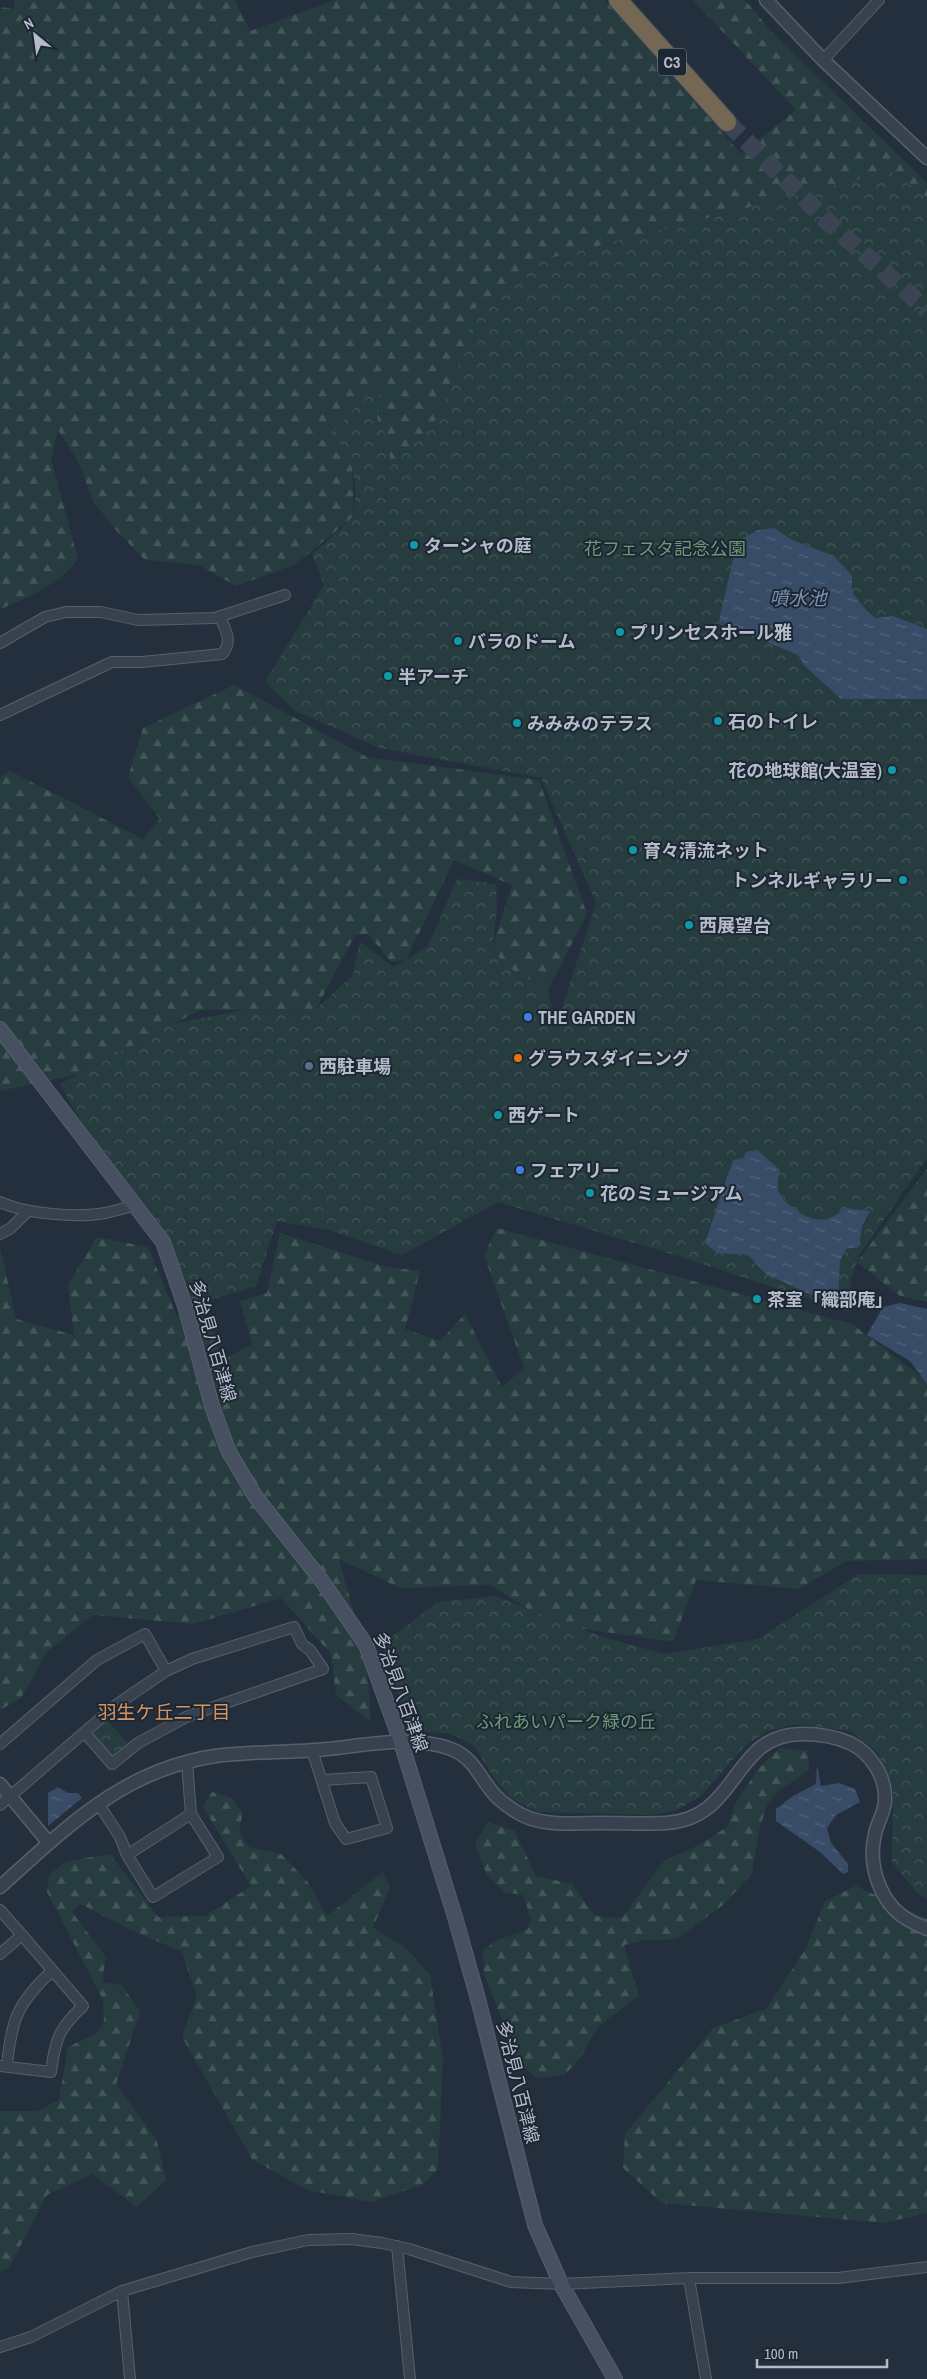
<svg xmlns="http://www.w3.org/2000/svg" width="927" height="2379" font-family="'Archivo Narrow','Noto Sans JP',sans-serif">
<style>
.forest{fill:url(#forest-firs)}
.park{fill:url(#park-crowns)}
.water{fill:url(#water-ripples)}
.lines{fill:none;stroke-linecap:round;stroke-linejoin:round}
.motorway-tunnel{stroke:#3a4453;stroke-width:18;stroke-dasharray:18 9;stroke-linecap:butt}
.minor-casing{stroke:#565f6c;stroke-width:12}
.tertiary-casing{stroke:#565f6c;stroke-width:15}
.secondary-casing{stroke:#565f6c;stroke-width:16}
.motorway-casing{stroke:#434c59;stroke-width:20}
.minor{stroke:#38414e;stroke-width:10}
.tertiary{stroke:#38414e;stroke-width:12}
.secondary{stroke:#465061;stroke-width:14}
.motorway{stroke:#746855;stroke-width:18}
.culture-dot{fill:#0f9aa8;stroke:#1d2633;stroke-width:2}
.shop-dot{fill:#3f7fe0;stroke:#1d2633;stroke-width:2}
.food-dot{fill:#e8710a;stroke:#1d2633;stroke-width:2}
.service-dot{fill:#5c6f8a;stroke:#1d2633;stroke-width:2}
.labels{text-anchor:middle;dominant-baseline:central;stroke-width:4;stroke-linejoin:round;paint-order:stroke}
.shield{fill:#1d2633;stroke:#878f9c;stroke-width:1}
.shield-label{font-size:16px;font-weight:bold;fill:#b4bcc9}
.poi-label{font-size:18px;font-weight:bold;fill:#b4bcc9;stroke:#1d2633;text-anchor:start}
.park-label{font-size:18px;fill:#6b9a76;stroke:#1d2633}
.street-label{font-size:18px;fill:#b4bcc9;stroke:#1d2633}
.water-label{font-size:19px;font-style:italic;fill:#7c92b1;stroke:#1d2633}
.neighbourhood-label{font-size:19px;fill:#d59563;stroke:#1d2633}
</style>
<defs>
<pattern id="forest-firs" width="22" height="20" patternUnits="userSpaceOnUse" patternTransform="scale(1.25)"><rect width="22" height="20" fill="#263c3f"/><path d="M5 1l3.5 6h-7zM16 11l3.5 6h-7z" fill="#435659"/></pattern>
<pattern id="park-crowns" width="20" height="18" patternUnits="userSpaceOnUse" patternTransform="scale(1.25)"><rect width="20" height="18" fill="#263c3f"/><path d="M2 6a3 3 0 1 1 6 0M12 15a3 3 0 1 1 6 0" fill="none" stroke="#435659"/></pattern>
<pattern id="water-ripples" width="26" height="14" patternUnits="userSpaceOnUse" patternTransform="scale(1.25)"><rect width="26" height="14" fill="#394c67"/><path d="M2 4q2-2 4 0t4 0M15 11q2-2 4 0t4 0" fill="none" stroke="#53647b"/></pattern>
</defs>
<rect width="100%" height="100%" fill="#242f3e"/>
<path class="forest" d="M15,0h220l15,31 85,-31h270l136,154 55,-44 -103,-110h52l26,31 156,152v223l-508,103 -68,-78 3,85 -58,48 -60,22 -37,-21 -54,-5 -30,-31 -22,-28 -14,-38 -21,-33 -7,29 27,100c-18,25 -50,39 -78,50v-602l14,2z
M234,685l133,72 172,23 48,134 -39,76 -59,-33 23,-72 -58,-25 -48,100 -15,2 -23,-28 -13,1 -39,74 -116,1 -121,64 -79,17v-314l10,-6 133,68 17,-20 -32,-42 15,-49z
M927,1169v133l-27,-6 -43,-34z
M497,1228l355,96 75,57v178l-80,2 -49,28 -102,-9 -23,62 -122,-18 -60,-39 -91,3 -61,-29 27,98 5,65 -35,-27 -5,-41 -50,-56 -88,26 -100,-9 -46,37 -26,46 -21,12v-463l16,72 58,16 -6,-50 29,-48 51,10 29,70 31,-5 13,49 31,-17 -12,-43 27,-8 13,-60 107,34 33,4 -15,58 35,12 25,-27 37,73 22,-19 -40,-113z
M780,1748l27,3 3,18 -31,22 -11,12 -9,27 -7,44 -29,31 -46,34 -31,1 -22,5 15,51 -41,31 -16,28 -17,20 -29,3 -17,-16 -35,-88 -1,-24 14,-10 31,-11 3,-9 -8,-25 -19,-3 -17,-17 -12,-31 13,-22 27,9 21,45 36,8 23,32 27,2 42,-57 39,-18 25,-17 7,-22 23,-35z
M212,1792l20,6 11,15 -4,18 10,16 32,7 26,27 20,35 56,-44 7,16 -17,39 35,23 22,25 13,84 -5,110 -16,16 -51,17 -64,-12 -55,-31 -70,-122 15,-41 -16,-45 -51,-21 -49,-26 -9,8 34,45 -4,25 20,3 18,27 -24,72 41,57 9,39 -29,27 -45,-33 -45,21 -37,71 -10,6v-161h37l22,-11 9,-53 27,-13 9,-12 -1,-22 -56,-108 2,-17 18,-14 43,-7 48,63 47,-1 46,-30 -48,-79z
M856,1886l71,33v294l-43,10 -222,-20 -39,-35 2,-34 88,-106 53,-19 40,-61 19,-47z"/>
<path class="park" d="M890,171l37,27v960l-67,96 -9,26 -2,32 -171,-56 -180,-54 -96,53 -74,-25 -51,-9 -21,65 -62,19 -32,-77 -82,-108 -20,-36 113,-60 70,-14 73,-1 37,-34 7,-33 34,25 34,-21 29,-67 39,5 1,26 -5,40 19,19 37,21 8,36 40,-123 -55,-125 -161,-30 -85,-37 -30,-29 59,-97 -12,-30 42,-39c3,-41 1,-50 -22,-84l22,-22 5,-15 9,-8 13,3 -4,28 13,27v22l44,-44 25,-60 16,-55 36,-17 16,-27z
M859,1574l68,1v324l-11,-7 -24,-30 1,-72 -15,-37 -27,-22 -56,-7 -28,7 -23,16 -44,50 -23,13 -24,5 -115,-3 -26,-13 -16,-18 -22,-35 -22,-12 -35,-3 -10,-7 -25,-80 56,-42 57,-6 105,40 64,18 94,-15z
M107,1720l22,25 -13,11 -7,-1 -17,-19 1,-5z"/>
<path class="water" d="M774,528l18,12 42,16 18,20v16l13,17 10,9 18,-2 34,13v70h-86l-37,-34 -6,-10 -79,-34 18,-79 21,-12z
M757,1150l23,20c-1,5 -3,13 -2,19 2,8 9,14 14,18 17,14 36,19 52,1l26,3 -8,15 -3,21 -13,2 -6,12 -2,37 -9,5 -63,-29 -18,-19 -31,-2 -12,-10 28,-83 10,-2 3,-6z
M900,1303l27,6v75l-17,-23 -43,-26 16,-28z
M817,1766l4,20 18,-3 16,6 5,13 -24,13 -9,13 4,15 17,21v8l-5,2 -23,-22 -44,-31v-12l17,-13 23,-12z
M58,1787l10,6h10l4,5 -34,28v-33z"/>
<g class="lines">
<path class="motorway-tunnel" d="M727,122l99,98 101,90"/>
<g class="minor-casing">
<path id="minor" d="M823,60l56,-60
M0,643l45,-26 21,-5h35l37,8 77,-2 70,-23
M0,715l112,-53h30l80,-8c11,-12 4,-23 -2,-37
M0,1202c25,12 78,16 105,11 10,-2 20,-5 30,-8
M0,1234l11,-6 17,-17
M0,1744l97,-84 48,-26 21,37
M312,1750l23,73 11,16 41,-11 -16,-51 -49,3
M98,1803l22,34 7,18 26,42 65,-40 -27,-43 -4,-52
M0,1805l116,-100 50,-34 26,-12 102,-32 8,17 8,6 13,19 -135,47 -50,27 -26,21 -27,-31
M127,1855l64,-41
M0,1910l22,25
M0,1954l22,-19 61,71c-24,22 -28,34 -32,66l-51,-6
M7,2066c4,-46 11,-64 45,-95
M397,2246l13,133
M689,2278l17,101
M122,2291l8,88
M0,2347l31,-10 91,-46 130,-39 56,-12 43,-1 31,4 27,6 102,33 50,2 128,-6h149l89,-11"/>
</g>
<g class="tertiary-casing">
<path id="tertiary" d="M766,0l57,60 104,98
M0,1784l49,59
M0,1887c66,-59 122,-117 215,-131 37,-5 75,-3 112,-7 40,-4 86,-14 124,0 25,9 30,34 48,50 9,8 19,15 30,19 23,8 48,5 71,5 22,0 44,1 66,0 74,-4 65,-90 137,-89 15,0 33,3 47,9 21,10 36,34 35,57 0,12 -8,23 -10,34 -7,28 3,63 26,81 7,6 18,10 26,14"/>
</g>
<g class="secondary-casing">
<path id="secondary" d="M0,1029l163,213 22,64 27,100 16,44 27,46 67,85 44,64 35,97 54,175 23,82 57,226 26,59 54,95"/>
</g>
<g class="motorway-casing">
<path id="motorway" d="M618,0l109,122"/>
</g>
<use href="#minor" class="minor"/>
<use href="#tertiary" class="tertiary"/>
<use href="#secondary" class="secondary"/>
<use href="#motorway" class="motorway"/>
</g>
<g class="culture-dot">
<circle cx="414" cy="545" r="5"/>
<circle cx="620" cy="632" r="5"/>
<circle cx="458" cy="641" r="5"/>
<circle cx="388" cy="676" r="5"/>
<circle cx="718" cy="721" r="5"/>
<circle cx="517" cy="723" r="5"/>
<circle cx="892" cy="770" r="5"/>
<circle cx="633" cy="850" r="5"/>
<circle cx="903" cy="880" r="5"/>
<circle cx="689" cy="925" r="5"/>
<circle cx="498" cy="1115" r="5"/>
<circle cx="590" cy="1193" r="5"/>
<circle cx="757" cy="1299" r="5"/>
</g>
<g class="shop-dot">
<circle cx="528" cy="1017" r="5"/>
<circle cx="520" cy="1170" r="5"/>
</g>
<circle class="food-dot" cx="518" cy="1058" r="5"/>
<circle class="service-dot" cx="309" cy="1066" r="5"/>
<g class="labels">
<rect class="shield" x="658" y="48.5" width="28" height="27" rx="4"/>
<g class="shield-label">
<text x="672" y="62">C3</text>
</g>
<g class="poi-label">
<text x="424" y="545">ターシャの庭</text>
<text x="630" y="632">プリンセスホール雅</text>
<text x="468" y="641">バラのドーム</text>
<text x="398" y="676">半アーチ</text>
<text x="728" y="721">石のトイレ</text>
<text x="527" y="723">みみみのテラス</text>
<text x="882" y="770" text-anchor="end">花の地球館(大温室)</text>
<text x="643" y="850">育々清流ネット</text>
<text x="893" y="880" text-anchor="end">トンネルギャラリー</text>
<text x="699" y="925">西展望台</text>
<text x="538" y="1017">THE GARDEN</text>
<text x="528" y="1058">グラウスダイニング</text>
<text x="319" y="1066">西駐車場</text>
<text x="508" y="1115">西ゲート</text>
<text x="530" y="1170">フェアリー</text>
<text x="600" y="1193">花のミュージアム</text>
<text x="767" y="1299">茶室「織部庵」</text>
</g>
<g class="park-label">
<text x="665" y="548">花フェスタ記念公園</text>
<text x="566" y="1721">ふれあいパーク緑の丘</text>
</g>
<g class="street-label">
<text transform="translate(213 1341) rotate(74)">多治見八百津線</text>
<text transform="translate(401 1692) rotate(70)">多治見八百津線</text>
<text transform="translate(518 2082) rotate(76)">多治見八百津線</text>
</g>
<g class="water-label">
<text x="798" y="598">噴水池</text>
</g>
<g class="neighbourhood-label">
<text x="164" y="1712">羽生ケ丘二丁目</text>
</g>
</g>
<g transform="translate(35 35) rotate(331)" stroke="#1d2633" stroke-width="4" paint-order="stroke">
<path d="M0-4L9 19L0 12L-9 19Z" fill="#b4bcc9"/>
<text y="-8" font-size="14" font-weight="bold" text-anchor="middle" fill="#b4bcc9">N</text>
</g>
<path d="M757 2359v8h130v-8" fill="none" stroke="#b4bcc9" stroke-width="2.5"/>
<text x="764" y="2359" font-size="15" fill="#b4bcc9" stroke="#1d2633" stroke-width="4" paint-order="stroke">100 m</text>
</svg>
